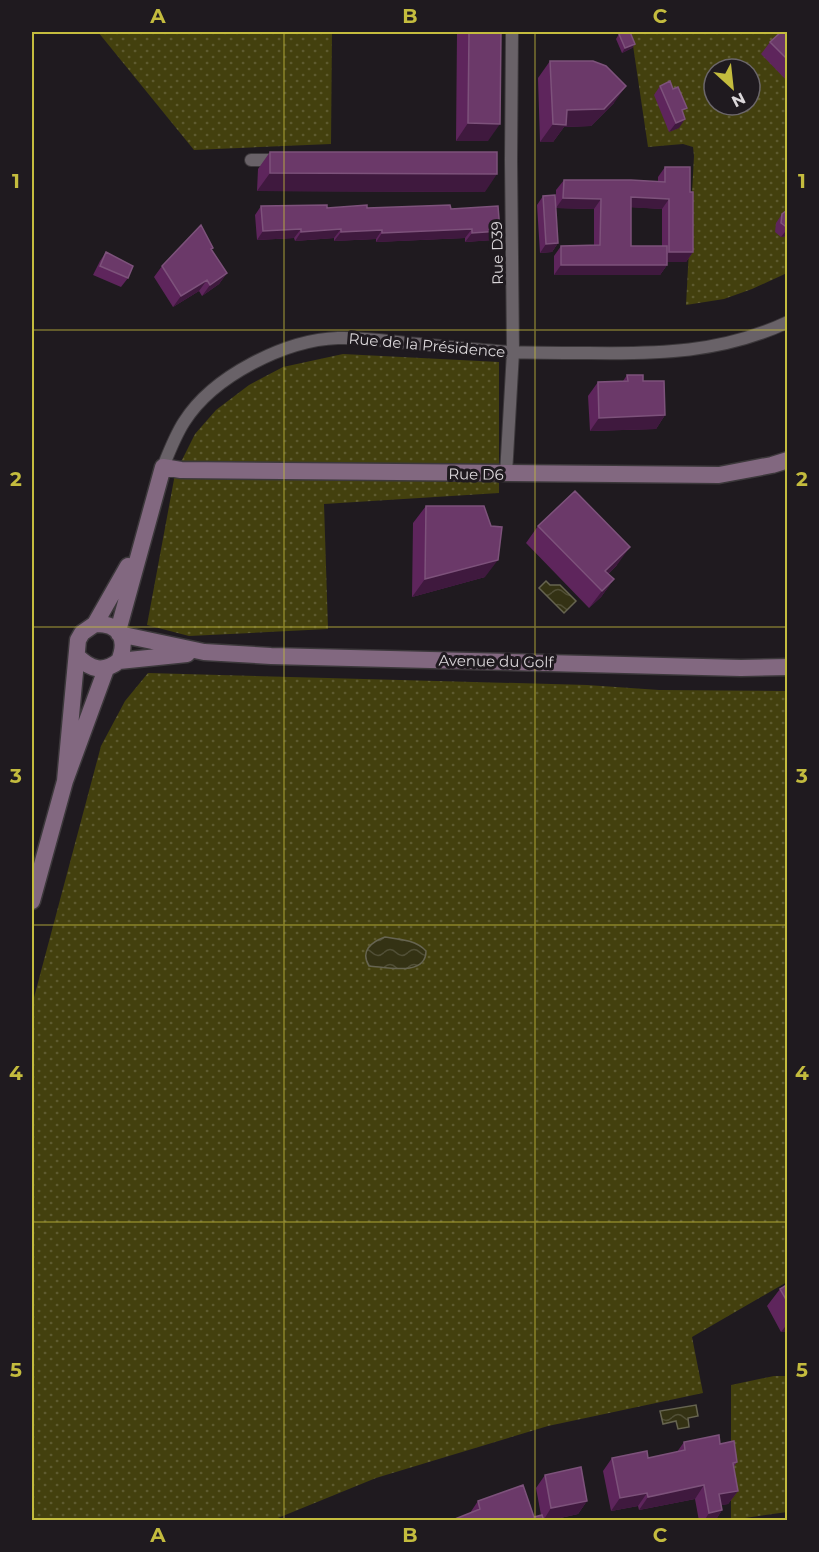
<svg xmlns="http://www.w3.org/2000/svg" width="819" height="1552" font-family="Montserrat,sans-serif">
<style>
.grass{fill:url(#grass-dots);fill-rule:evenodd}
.water{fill:url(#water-waves);stroke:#666450;stroke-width:1.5}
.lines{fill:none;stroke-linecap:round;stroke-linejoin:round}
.street-casing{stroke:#3c383b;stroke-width:14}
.secondary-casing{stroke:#3c383b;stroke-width:19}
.street{stroke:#696268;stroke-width:12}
.secondary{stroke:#826880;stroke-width:16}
.wall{fill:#5e255c;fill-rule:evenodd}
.shaded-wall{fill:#3f193e}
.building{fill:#6b3969;stroke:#7d527b;stroke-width:1.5}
.grid{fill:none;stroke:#c4bc3e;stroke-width:1.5;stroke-opacity:0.55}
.labels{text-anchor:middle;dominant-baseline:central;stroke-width:6;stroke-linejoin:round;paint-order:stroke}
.street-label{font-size:15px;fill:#dcd8db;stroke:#1f1a1f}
.neatline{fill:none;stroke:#c4bc3e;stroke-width:2}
.grid-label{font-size:20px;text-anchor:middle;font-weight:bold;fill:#c4bc3e}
</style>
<defs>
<pattern id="grass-dots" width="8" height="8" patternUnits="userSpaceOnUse" patternTransform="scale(1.5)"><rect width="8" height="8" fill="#43400e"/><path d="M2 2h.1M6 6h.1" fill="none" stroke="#5e5b30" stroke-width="1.8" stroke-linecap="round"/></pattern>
<pattern id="water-waves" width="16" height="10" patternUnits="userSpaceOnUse" patternTransform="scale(1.5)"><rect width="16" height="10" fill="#343214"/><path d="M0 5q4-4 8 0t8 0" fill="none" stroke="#514f36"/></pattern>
</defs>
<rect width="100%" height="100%" fill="#1f1a1f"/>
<path class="grass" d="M98,32h234l-1,112 -137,6z
M631,32h156v241l-35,16 -28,10 -38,6 8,-149 -1,-9 -10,-3 -35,3zM714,69h36v36h-36z
M343,354l156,8v131l-175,11 4,125 -139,7 -42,-11 28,-151 20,-40 21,-24 33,-25 34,-18z
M148,673l439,12 72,5 128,1v591l-95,55 11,56 -155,33 -172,52 -103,42h-241v-515l69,-259 24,-45z
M774,1376h13v136l-56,8v-135z"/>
<path class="water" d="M546,581l4,4h10l16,16 -12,12 -25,-25z
M385,937c14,2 31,3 41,14 0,26 -40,16 -57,15 -9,-15 2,-24 16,-29z
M696,1405l2,11 -10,2 1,9 -11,2 -2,-8 -13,3 -3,-13z"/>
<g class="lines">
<g class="street-casing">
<path id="street" d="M251,160h29
M163,467c6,-15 12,-31 21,-45 29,-46 101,-82 154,-84 28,-1 55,4 82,6 30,3 60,6 90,8 26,1 52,1 78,1 70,1 134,0 200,-31
M506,474l7,-122 -2,-192 1,-128"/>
</g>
<g class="secondary-casing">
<path id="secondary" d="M95,624l33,-58
M118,631l45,-164 18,3 538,5 53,-10 16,-5
M119,634l85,18 67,4 470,12 47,-1
M119,661l68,-7
M65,781l13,-141 4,-7 13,-9c25,-1 33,15 24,37 -16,12 -28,9 -42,-5
M32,901l33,-120 41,-112"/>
</g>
<use href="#street" class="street"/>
<use href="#secondary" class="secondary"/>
</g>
<path class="wall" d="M457,32h44l-13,109h-32z
M788,32v50l-27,-28 9,-12z
M619,34l16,10 -3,4 -10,5 -6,-14z
M550,61l64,42 -23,23 -27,1 -11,15h-13l-2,-64z
M660,86l23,27 -4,15 -10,4 -15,-37z
M270,152l215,40 -228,-1 1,-22z
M665,167l25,25 3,60 -7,10h-19v3l-7,10h-106v-19l7,-10h33v-37l-38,-1v-18l8,-10 94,2v-5zM631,207l31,2v37h-31z
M543,196l15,47 -6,9 -12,1 -3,-48z
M261,206l66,2 124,1 42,31 -28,2v-4l-89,4v-3l-42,2v-3l-39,3 -1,-3 -37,2 -2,-25z
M788,211v25l-7,1 -6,-5 1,-9 6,-9z
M211,249l16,24 -8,11 -17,12 -3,-5 -26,16 -19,-30 8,-11z
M106,252l22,26 -7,9 -28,-12 7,-14z
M627,375l16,6 22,34 -9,14 -66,2 -2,-35 10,-14 25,-1z
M426,506l59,71 -73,20 1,-74z
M538,526l79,39 -9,9 6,5 -13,18 -12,11 -63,-65z
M788,1284v48h-7l-14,-26 13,-17z
M684,1442l36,2 17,18 -4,6 5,23 -10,13 -7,1 1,5 -7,11h-16l-4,-22 -56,11 -1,-4 -27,5 -8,-40 9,-13h36l29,-6z
M545,1475l42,26 -9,13 -31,7h-98l21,-8 8,-12 56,16 7,-2 -5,-27z"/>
<path class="shaded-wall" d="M635,44l-3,4 -10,5 3,-5z
M626,86l-12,17 -23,23 -27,1 -11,15h-13l13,-18 14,-14z
M685,119l-6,9 -10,4 7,-9z
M468,123l32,1 -12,17h-32z
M270,173l227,1 -12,18 -228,-1z
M631,197l38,2 -7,10 -38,-2z
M563,198l38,1 -7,10 -38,-1z
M788,228v8l-7,1z
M301,229l-7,9 -37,2 6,-9z
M341,229l-7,9 -39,3 6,-9z
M472,229l-7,9 -89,4 6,-9z
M382,230l-6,9 -42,2 7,-9z
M500,231l-7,9 -28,2 7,-9z
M558,243l-6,9 -12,1 6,-9z
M669,252h24l-7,10h-24z
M561,265h106l-7,10h-106z
M227,273l-8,11 -17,12 8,-11z
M207,280l-8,11 -26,16 8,-11z
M665,415l-9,14 -66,2 9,-13z
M630,547l-13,18 -21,20 9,-14z
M498,560l-13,17 -73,20 13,-18z
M614,579l-13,18 -12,11 13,-17z
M788,1323v9h-7z
M704,1485l-9,14 -56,11 9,-13z
M738,1491l-10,13 -18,3 9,-13z
M647,1493l-9,13 -27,5 9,-13z
M587,1501l-9,13 -31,7h-4l8,-13z
M722,1510l-7,11h-11l5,-8z"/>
<path class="building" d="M469,32h32l-1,92 -32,-1z
M622,32h8l5,12 -10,4 -6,-14z
M781,32h7v28l-18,-18z
M550,61h43l13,5 20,20 -22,23 -37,1 -1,15 -13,-1z
M670,81l3,8 5,-2 9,21 -5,2 3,9 -9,4 -16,-37z
M270,152h227v22l-227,-1z
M665,167h25v25h3v60h-24v-53l-38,-2v49h36v19h-106v-19l39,-1 1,-46 -38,-1 1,-18h67l34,2z
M555,195l3,48 -12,1 -3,-48z
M327,205v3l40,-3v3l83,-3 1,4 47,-3 2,25 -28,2v-4l-90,4v-3l-41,2v-3l-40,3v-3l-38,2 -2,-25z
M786,211h2v17l-7,-5 1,-9z
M201,225l12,23 -2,1 16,24 -17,12 -3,-5 -26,16 -19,-30z
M106,252l27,14 -5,12 -28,-12z
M627,375h16v6h21l1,34 -66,3 -1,-36 30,-1z
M575,491l55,56 -25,24 9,8 -12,12 -64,-65z
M426,506h58l7,20 11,1 -4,33 -73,19z
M788,1284v19l-8,-14z
M719,1435l1,9 14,-3 3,21 -4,1 5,28 -19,3 3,16 -13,3 -5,-28 -56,12 -1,-4 -27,5 -8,-40 35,-7 1,7 37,-8 -1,-8z
M581,1467l6,34 -36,7 -6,-33z
M523,1485l11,32 8,-2 2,6h-94l30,-12 -2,-8z"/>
<path class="grid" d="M284,32v1488M535,32v1488M32,330h756M32,627h756M32,925h756M32,1222h756"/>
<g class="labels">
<g class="street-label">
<text transform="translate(497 253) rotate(-91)">Rue D39</text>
<text transform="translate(427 345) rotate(5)">Rue de la Présidence</text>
<text transform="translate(476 474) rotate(1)">Rue D6</text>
<text transform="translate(496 661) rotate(1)">Avenue du Golf</text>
</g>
</g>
<rect width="819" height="1552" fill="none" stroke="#1f1a1f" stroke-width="66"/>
<g transform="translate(732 87) rotate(153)"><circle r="28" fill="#1f1a1f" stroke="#6b666a" stroke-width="1.5"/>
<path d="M0-4.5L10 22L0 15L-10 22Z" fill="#c4bc3e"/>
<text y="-9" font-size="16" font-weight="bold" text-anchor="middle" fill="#dcd8db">N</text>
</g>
<rect x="33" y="33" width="753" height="1486" class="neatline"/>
<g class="grid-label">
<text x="158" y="23">A</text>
<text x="410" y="23">B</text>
<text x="660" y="23">C</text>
<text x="16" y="188">1</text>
<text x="802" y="188">1</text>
<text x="16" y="486">2</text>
<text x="802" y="486">2</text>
<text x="16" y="783">3</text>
<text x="802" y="783">3</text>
<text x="16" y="1080">4</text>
<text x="802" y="1080">4</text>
<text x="16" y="1377">5</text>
<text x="802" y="1377">5</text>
<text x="158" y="1542">A</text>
<text x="410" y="1542">B</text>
<text x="660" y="1542">C</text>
</g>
</svg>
